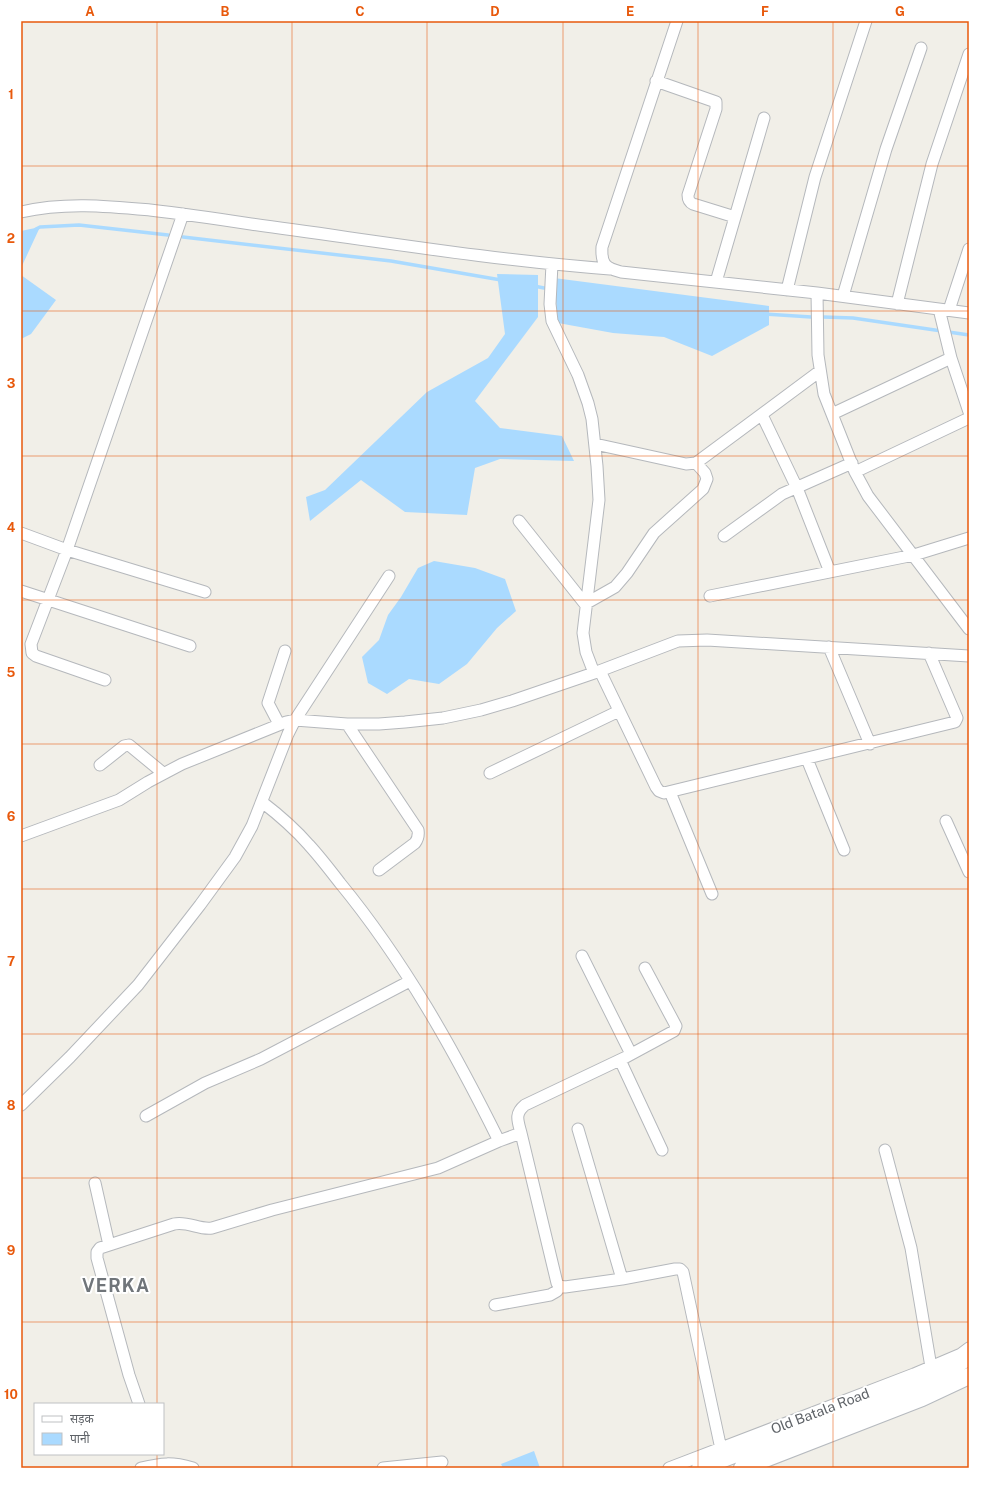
<svg xmlns="http://www.w3.org/2000/svg" width="990" height="1489" font-family="'Public Sans','Noto Sans Devanagari',sans-serif">
<style>
.water{fill:#aadaff}
.lines{fill:none;stroke-linecap:round;stroke-linejoin:round}
.stream{stroke:#aadaff;stroke-width:3.5}
.minor-casing{stroke:#b5b8bc;stroke-width:13}
.secondary-casing{stroke:#b6babf;stroke-width:18}
.minor{stroke:#fff;stroke-width:11}
.secondary{stroke:#fff;stroke-width:16}
.grid{fill:none;stroke:#e8590c;stroke-width:1;stroke-opacity:0.55}
.labels{text-anchor:middle;dominant-baseline:central;stroke-width:4;stroke-linejoin:round;paint-order:stroke}
.street-label{font-size:14px;fill:#5f6368;stroke:#fff}
.district-label{font-size:18px;font-weight:bold;letter-spacing:1px;fill:#70757a;stroke:#fff}
.neatline{fill:none;stroke:#e8590c;stroke-width:1.5}
.grid-label{font-size:13px;text-anchor:middle;font-weight:bold;fill:#e8590c}
</style>
<rect width="100%" height="100%" fill="#f1efe8"/>
<path class="water" d="M40,227l-19,41v-37z
M497,274l41,1v42l-63,84 25,27 62,8 12,25 -74,-2 -25,9 -8,47 -62,-3 -44,-32 -51,41 -4,-24 19,-7 102,-98 61,-34 17,-24z
M21,275l35,25 -25,34 -10,5z
M554,278l215,28v19l-57,31 -48,-19 -51,-4 -55,-10z
M434,561l41,7 30,11 11,32 -19,17 -30,36 -28,20 -30,-5 -22,15 -19,-11 -6,-26 17,-17 9,-25 13,-18 17,-29z
M534,1451l6,17h-37l-2,-4z"/>
<g class="lines">
<path class="stream" d="M36,229l4,-2 39,-2 89,10
M183,237l208,24 110,19
M534,286l10,2
M765,314l46,3
M823,317l30,1 116,17"/>
<g class="minor-casing">
<path id="minor" d="M677,21l-75,226c-1,17 3,21 19,25l196,21 152,20
M656,81l60,21v7l-28,86c0,5 1,7 5,9l42,13
M21,212c43,-10 85,-6 129,-2 34,4 68,9 101,14 120,16 239,36 359,45
M552,264l-2,40 2,17 26,54 10,28 4,16 5,47 2,34 -16,133 3,19 8,21
M716,282l48,-164
M787,290l28,-113 51,-156
M817,293l1,62 6,39 31,78 13,24 101,133
M843,296l43,-147 35,-101
M897,304l35,-140 37,-110
M939,309l12,49 18,54
M949,310l20,-61
M832,414l119,-56
M762,415l35,73 33,84
M595,444l91,20 10,-1 124,-92
M855,472l114,-54
M519,521l66,83 30,-17 12,-14 27,-40 49,-44 4,-10 -2,-6 -9,-10
M21,533l46,17 138,42
M724,536l58,-42 70,-31
M21,591l169,55
M710,596l204,-41 55,-17
M829,647l41,97
M600,671l56,116 3,4 5,2 291,-71 2,-4 -28,-65
M105,680l-69,-24 -4,-3 -1,-9 36,-94 116,-336
M279,724l-11,-21 17,-52
M347,724l71,106c1,6 0,9 -3,13l-36,27
M807,759l37,91
M100,765l24,-19 5,-1 34,28
M490,773l129,-62
M670,792l42,102
M262,802c17,13 33,27 47,43 11,12 21,25 31,38 64,78 114,167 159,258l22,-8 36,150 2,3 6,1 57,-8 53,-10h5l3,3 38,177
M946,821l23,51
M21,836l98,-36 29,-18 34,-18 104,-42 9,-2 52,4h32l26,-2 38,-4 38,-8 31,-9 82,-28 84,-32 29,-1 262,16
M582,956l49,98
M620,1060l42,90
M21,1105l49,-48 68,-72 62,-80 35,-48 17,-31 36,-92 7,-14 94,-144
M146,1116l59,-33 56,-24 149,-78
M578,1129l44,150
M521,1133c-3,-12 -7,-19 4,-28l101,-48 48,-26 2,-5 -31,-58
M885,1150l26,98 20,119
M95,1183l14,62
M495,1305l55,-10 7,-4 2,-5
M139,1404l-10,-29 -32,-117v-6l3,-4 74,-24c14,-3 25,6 38,4l60,-18 166,-42 61,-27
M141,1468c21,-5 31,-6 52,0
M383,1468l59,-6
M669,1468l245,-94 47,-20 8,-6"/>
</g>
<g class="secondary-casing">
<path id="secondary" d="M700,1468l240,-93 29,-18
M742,1468l180,-70 47,-22"/>
</g>
<use href="#minor" class="minor"/>
<use href="#secondary" class="secondary"/>
</g>
<path class="grid" d="M157,21v1383M292,21v1447M427,21v1447M563,21v1447M698,21v1447M833,21v1447M21,166h948M21,311h948M21,456h948M21,600h948M21,744h948M21,889h948M21,1034h948M21,1178h948M21,1322h948M157,1454v14"/>
<g class="labels">
<g class="street-label">
<text transform="translate(820 1411) rotate(-21)">Old Batala Road</text>
</g>
<g class="district-label">
<text x="116" y="1285">VERKA</text>
</g>
</g>
<rect width="990" height="1489" fill="none" stroke="#ffffff" stroke-width="44"/>
<rect x="34" y="1403" width="130" height="52" fill="#ffffff" stroke="#bfc1c3"/>
<rect x="42" y="1416" width="20" height="6" fill="#ffffff" stroke="#bfc1c3"/>
<text x="70" y="1423" font-size="12" fill="#5f6368">सड़क</text>
<rect x="42" y="1433" width="20" height="12" fill="#aadaff" stroke="#bfc1c3"/>
<text x="70" y="1443" font-size="12" fill="#5f6368">पानी</text>
<rect x="22" y="22" width="946" height="1445" class="neatline"/>
<g class="grid-label">
<text x="90" y="16">A</text>
<text x="225" y="16">B</text>
<text x="360" y="16">C</text>
<text x="495" y="16">D</text>
<text x="630" y="16">E</text>
<text x="765" y="16">F</text>
<text x="900" y="16">G</text>
<text x="11" y="99">1</text>
<text x="11" y="243">2</text>
<text x="11" y="388">3</text>
<text x="11" y="532">4</text>
<text x="11" y="677">5</text>
<text x="11" y="821">6</text>
<text x="11" y="966">7</text>
<text x="11" y="1110">8</text>
<text x="11" y="1255">9</text>
<text x="11" y="1399">10</text>
</g>
</svg>
